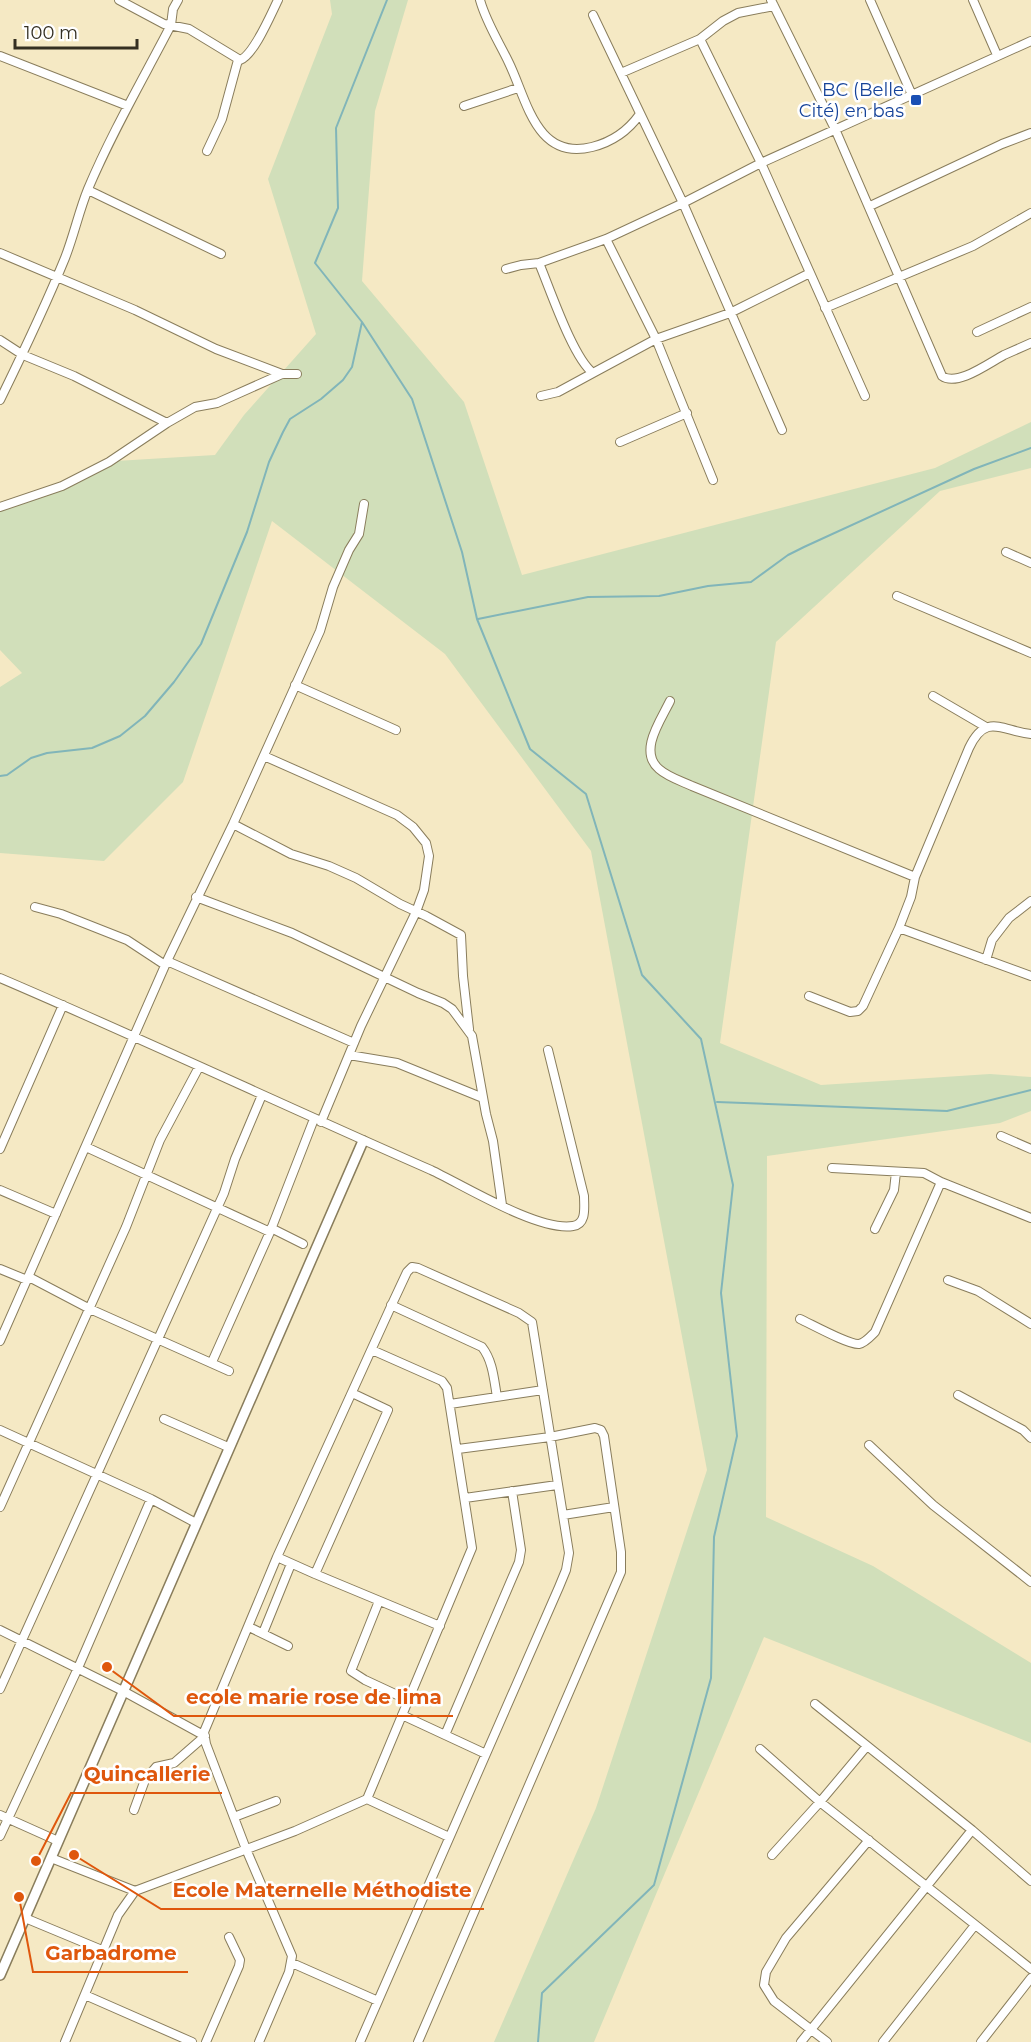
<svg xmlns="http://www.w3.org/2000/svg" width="1031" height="2042" font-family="Montserrat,sans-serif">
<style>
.green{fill:#d1dfba}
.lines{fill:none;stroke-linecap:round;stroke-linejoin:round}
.stream{stroke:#81b5b9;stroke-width:2}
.minor-casing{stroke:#897d5c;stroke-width:10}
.tertiary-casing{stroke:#897d5c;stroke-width:12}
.minor{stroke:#fff;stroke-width:8}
.tertiary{stroke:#fff;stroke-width:9}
.transit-dot{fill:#1a4fb4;stroke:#fff;stroke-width:2}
.labels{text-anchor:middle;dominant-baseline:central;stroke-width:5;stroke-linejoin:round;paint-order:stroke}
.transit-label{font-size:18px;fill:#164399;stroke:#fff;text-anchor:end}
.leader{fill:none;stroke:#df570d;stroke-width:2}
.callout-dot{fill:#df570d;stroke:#fff;stroke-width:2}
.callout-label{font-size:20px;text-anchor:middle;font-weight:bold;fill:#df570d;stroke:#fff;stroke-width:5;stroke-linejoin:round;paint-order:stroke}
</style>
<rect width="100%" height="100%" fill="#f5e9c4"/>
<path class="green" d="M330,0h78l-33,111 -13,170 102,121 58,173 413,-107 96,-46v46l-91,23 -164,151 -56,401 101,42 169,-11 41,3v34l-31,12 -233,33 -1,361 107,49 158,97v80l-267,-106 -170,405h-100l102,-234 111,-338 -116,-619 -146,-197 -173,-133 -89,261 -79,79 -104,-8v-166l22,-14 -22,-23v-142l116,-47 99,-6 29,-40 72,-81 -48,-155 64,-165z"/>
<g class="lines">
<path class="stream" d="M387,0l-51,128 2,80 -23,55 47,59 50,77 50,153 15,67 53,130 56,45 56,181 59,64 32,146 -12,108 16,143 -23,101 -3,141 -57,207 -112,108 -4,49
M478,619l110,-22 71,-1 49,-10 43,-4 37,-27 16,-8 170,-78 57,-21
M0,776l7,-1 24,-17 16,-5 45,-5 28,-12 25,-20 29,-34 27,-38 46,-112 22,-70 14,-30 7,-13 31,-20 22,-19 9,-13 10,-45
M717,1102l230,9 84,-21"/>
<g class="minor-casing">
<path id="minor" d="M119,0l45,24 25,5 51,31c14,-5 31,-46 38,-60
M480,0c6,22 19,42 29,63 18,37 27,98 83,84 20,-5 36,-16 48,-33
M771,0l64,129 107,247c15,11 47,-13 62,-21 9,-4 18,-8 27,-12
M870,0l42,95
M973,0l24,55
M593,15l90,188 99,227
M700,39l61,124 104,233
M0,56l128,50
M621,73l79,-34 23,-18 15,-8 36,-7
M464,106l54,-18
M207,151l15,-32 16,-59
M88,190l133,64
M870,206l132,-62 29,-11
M606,239l50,100 57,141
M0,253l135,57 81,39 66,25
M539,263c11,26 34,95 54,110l63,-34 74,-26 80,-40
M506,269l15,-4 18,-2 67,-24 77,-36 78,-40 270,-122
M825,308l148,-62 58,-33
M977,332l54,-25
M0,340l23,15 51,21 93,47
M541,396l17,-4 35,-19
M0,400c23,-47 45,-93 65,-142 9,-23 14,-47 23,-69 24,-57 55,-110 83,-164l2,-16 5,-9
M620,442l67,-29
M0,507l62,-21 47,-24 58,-39 28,-16 22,-4 65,-29h15
M1006,552l25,11
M897,596l134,57
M295,685l101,45
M933,696l53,31
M670,701c-9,19 -32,50 -11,68 9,8 22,12 33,17l223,91 -4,20 -12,31 -36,78 -5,5 -8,1 -41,-16
M264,756l133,59 16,12 13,16 3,13 -5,34 -8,22 -55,114 -40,96
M233,824l58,30 38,12 27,12 44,26 26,12 35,19 2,41 6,53
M915,877l54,-129c17,-36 33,-17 62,-14
M196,897l96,36 126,60 25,10 9,6 20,27 14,78 7,27 9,64
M35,907l26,7 66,26 38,25
M899,928l132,48
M986,960l6,-20 17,-22 22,-17
M167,961l187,82
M0,978c145,62 287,129 431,192 32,15 108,62 142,56 14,-2 11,-19 11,-30l-36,-146
M349,1055l48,8 86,35
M1001,1136l30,13
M86,1147l184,85
M0,1149l63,-144
M832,1168l92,5 17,9
M0,1190l56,24
M271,1228l32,16
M875,1229l19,-39 2,-18
M0,1269l27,11
M29,1277l61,32 139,62
M948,1280l30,11 53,33
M391,1305l91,42c11,14 12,33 15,50
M800,1319c11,5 49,26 59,25 6,-1 12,-8 16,-12l66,-150 90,36
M0,1341l167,-380 66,-137 87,-193 13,-44 16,-37 10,-16 5,-30
M212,1362l58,-130 44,-113
M352,1393l36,17 -73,164 125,52
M958,1395l65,35 8,8
M450,1404l93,-14
M164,1419l64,28
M0,1430l151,69 45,24
M869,1445l64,60 98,77
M465,1498l92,-13
M0,1507l126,-280 34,-87 39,-73
M563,1515l51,-8
M277,1557l38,17
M379,1601l-28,70 14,9 43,20
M249,1627l39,19
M0,1630l123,61 82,45 -31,27 -18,4 -11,13 -11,30
M263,1633l28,-69
M0,1689l224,-496 11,-34 27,-64
M815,1704l157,126 59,51
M402,1715l84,39
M445,1735l74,-173 2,-12 -9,-59
M760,1749l60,53 211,167
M367,1799l82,38
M0,1815l58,26
M234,1817l42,-16
M0,1836l78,-168 73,-169
M772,1855l48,-53 47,-56
M51,1858l84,33
M25,1918l77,32
M292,1963l86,38
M85,1995l107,47
M65,2042l53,-127 17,-24 160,-60 72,-32 105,-251 -25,-160 -5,-7 -70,-31
M206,2042l33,-76 1,-6 -11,-23
M259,2042l30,-70 3,-16 -46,-107 -40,-105 -2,-12 73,-175 116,-255 14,-30 5,-5 6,1 101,45 13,9 37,231 -3,17 -7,17 -199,455
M418,2042l203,-470v-20l-17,-116 -3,-6 -6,-2 -45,9 -92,12
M801,2042l171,-212
M827,2042l-53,-41 -10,-16 2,-13 20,-34 83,-98
M883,2042l92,-117
M981,2042l50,-64"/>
</g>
<g class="tertiary-casing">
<path id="tertiary" d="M0,1975l363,-834"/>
</g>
<use href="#minor" class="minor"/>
<use href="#tertiary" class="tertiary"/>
</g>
<rect class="transit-dot" x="910" y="94" width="12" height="12" rx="3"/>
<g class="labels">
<g class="transit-label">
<text x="904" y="90">BC (Belle<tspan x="904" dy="21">Cité) en bas</tspan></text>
</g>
</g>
<path class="leader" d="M107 1667L174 1716H453M36 1861L71 1793H222M74 1855L161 1909H484M19 1897L33 1972H188"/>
<g class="callout-dot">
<circle cx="107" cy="1667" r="6"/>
<circle cx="36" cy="1861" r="6"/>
<circle cx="74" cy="1855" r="6"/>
<circle cx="19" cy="1897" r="6"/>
</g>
<g class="callout-label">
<text x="314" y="1704">ecole marie rose de lima</text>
<text x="147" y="1781">Quincallerie</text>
<text x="322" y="1897">Ecole Maternelle Méthodiste</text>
<text x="111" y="1960">Garbadrome</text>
</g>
<path d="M15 39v9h122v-9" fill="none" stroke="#342f21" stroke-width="3"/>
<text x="24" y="39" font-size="18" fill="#342f21" stroke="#ffffff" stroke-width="4.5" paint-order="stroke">100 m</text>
</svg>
